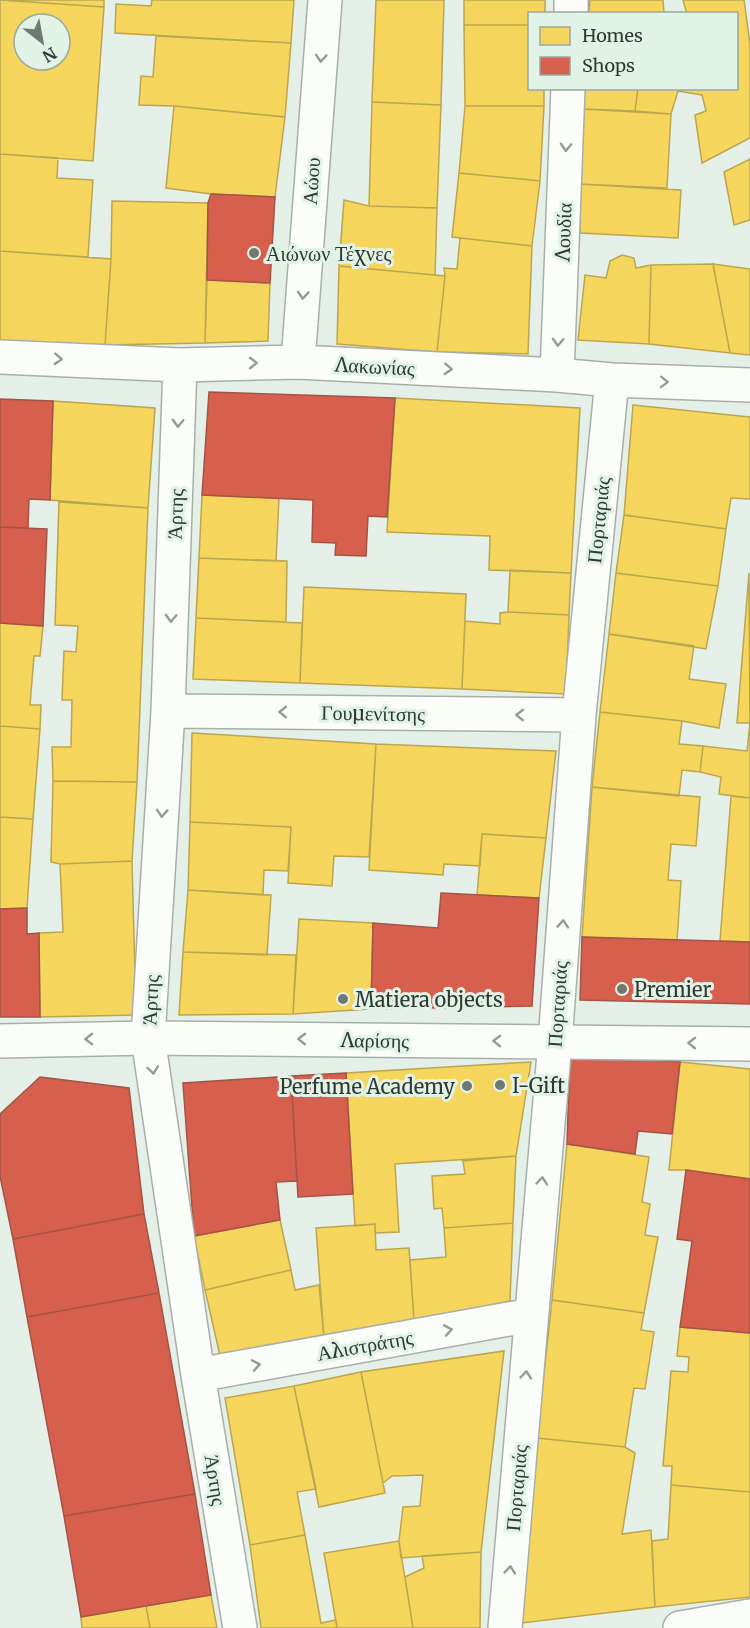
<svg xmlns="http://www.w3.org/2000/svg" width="750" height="1628" font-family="Merriweather,serif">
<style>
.homes{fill:#f6d55c;stroke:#bba650;stroke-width:1.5;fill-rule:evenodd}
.shops{fill:#d6604d;stroke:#a45445;stroke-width:1.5}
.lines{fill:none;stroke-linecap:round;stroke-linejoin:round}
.minor-casing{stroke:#a8afa9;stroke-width:36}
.tertiary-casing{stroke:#a8afa9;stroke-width:36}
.minor{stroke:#fbfdfb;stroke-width:33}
.tertiary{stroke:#fbfdfb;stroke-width:33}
.oneway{stroke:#969a97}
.poi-dot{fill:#707872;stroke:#e0f3e6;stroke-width:2}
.labels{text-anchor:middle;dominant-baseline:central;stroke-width:6;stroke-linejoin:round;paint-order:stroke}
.street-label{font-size:20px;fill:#313833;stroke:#e0f3e6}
.poi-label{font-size:20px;fill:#313833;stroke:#e0f3e6;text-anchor:start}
</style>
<rect width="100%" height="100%" fill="#e4efe7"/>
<path class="homes" d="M0,0l104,7 -11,154 -93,-7zM24,24h36v36h-36z
M0,0h104v7z
M152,0h142l-3,43 -176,-10 1,-29 35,2z
M376,0h68l-3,105 -69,-3z
M464,0h81v14h-15v11h-66z
M590,0h73l1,14h-75z
M683,0h61l6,44v94l-48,25 -7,-48 11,-4 -4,-16 -24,-4 -7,23 -36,-3 3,-23h98v-74h-49z
M464,25h66v63h14v18h-79z
M156,36l135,7 -6,74 -111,-11 -35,-1 2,-29 12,1z
M584,88h54l-3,23 -52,-2z
M372,102l69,3 -4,103 -68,-2z
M174,106l111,11 -10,80 -64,-3 -45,-6z
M465,106h79l-4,75 -81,-8z
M583,109l88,5 -4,74 -88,-4z
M0,154l58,4 -1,20 36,2 -5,77 -88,-6z
M750,159v61l-16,5 -10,-53z
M459,173l81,8 -8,65 -80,-9z
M579,184l102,6 -3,48 -98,-5z
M344,200l25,6 68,2 -2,67 -96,-9z
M112,201l96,2 -3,140 -100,2 6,-86z
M460,238l72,8 -4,108 -91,-2 8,-76 -1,-8 13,1z
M0,251l111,8 -6,86h-105z
M622,255l12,3 2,10 15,-3 -2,79 -71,-4 7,-65 21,3 4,-17z
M713,264l17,89 -81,-9 2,-79z
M713,264l37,5v86l-20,-2z
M339,266l106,10 -8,76 -100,-8z
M207,280l63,3 -2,58 -63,2z
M395,398l185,10 -9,165 -82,-3 1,-34 -103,-4z
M53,401l102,7 -7,100 -98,-8z
M633,405l117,12v82l-19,-1 -5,31 -102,-14z
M202,495l77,3 -3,63 -77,-3z
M59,502l89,6 -11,274 -84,-1 -1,-34h19l1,-47h-10l2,-49 12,1 2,-26 -23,-1z
M624,515l102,14 -8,57 -102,-13z
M199,558l88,3 -1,61 -90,-4z
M510,570l61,3 -2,42 -61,-3z
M616,573l102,13 -12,63 -97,-15z
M749,573l1,150h-13z
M304,587l162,7 -4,95 -162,-6z
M508,612l61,3 -3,79 -104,-5 3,-68 35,3v-11z
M196,618l106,5 -2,60 -107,-4z
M0,623l43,3 -3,30h-6l-4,49h11l-1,24 -40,-3z
M609,634l85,12 -5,33 37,5 -7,44 -37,-7 -82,-9z
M600,712l82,9 -3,23 24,2 -3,26 -18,-2 -3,26 -87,-9z
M750,723v75l-31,-4 2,-17 -21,-5 3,-26 44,5z
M0,726l40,3 -7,90 -33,-2z
M192,733l184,11 -7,113 -35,-1 -2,30 -44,-3 3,-56 -101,-5z
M376,744l180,7 -10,87 -64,-4 -2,32 -36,-2 -1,11 -74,-5z
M53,781l84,1 -5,79 -72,3 -9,-2z
M592,787l108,10 -4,49 -25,-2 -3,36 13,1 -4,60 -95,-4z
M731,796l19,2v144l-30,-1z
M0,817l33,2 -6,89 -27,1z
M190,822l101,5 -3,44 -24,-1 -1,25 -75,-5z
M482,834l64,4 -7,60 -62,-3z
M132,861l4,154 -96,2 -1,-84 24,-1 -3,-68z
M188,890l83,5 -4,60 -84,-3z
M299,919l74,4 -2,86 -78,5z
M183,952l113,3 -3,59 -114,1z
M531,1062l-15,94 -121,8 4,68 -24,1v-9l-20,2 -9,-153z
M680,1062l70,7v110l-64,-9h-17z
M567,1144l82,13 -7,45 8,2 -5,31 13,2 -14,76 -92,-13z
M516,1156l-3,67 -69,5 -2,-20 -8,1 -2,-33 33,-2 -2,-13z
M280,1220l11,50 -86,20 -11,-54z
M513,1223l-3,78 -96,20 -4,-61 36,-3 -2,-29z
M375,1224l1,26 33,-2 5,73 -90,17 -8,-110z
M291,1270l4,20 24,-5 5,53 -103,22 -16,-70z
M552,1300l92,13 -3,17 13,2 -9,57 -11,-1 -9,59 -88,-9z
M680,1327l70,6v159l-79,-7 1,-19h-9l8,-95 17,1 1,-15 -12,-1z
M504,1351l-23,201 -80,6 -2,-17 4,-34 17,-1 3,-31 -31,1 -9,7 -22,-111z
M361,1372l24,121 -66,14 -25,-121z
M294,1386l22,103 -19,3 8,43 -55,10 -25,-147z
M537,1438l88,9 10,6 -13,81 29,-4 4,77 -133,16z
M671,1485l79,7v105l-95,10 -3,-66 16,-2z
M305,1535l16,88 15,-3 1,8h-76l-11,-83z
M399,1541l14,87h-76l-13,-75z
M481,1552l-1,76h-67l-8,-51 19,-9 -2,-12z
M211,1595l6,33h-67l-4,-22z
M146,1606l4,22h-68l-1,-11z"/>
<path class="shops" d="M211,194l64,3 -5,86 -63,-3 1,-77z
M209,392l186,6 -8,119 -19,-1 -2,40 -31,-1 1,-12 -24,-1 1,-42 -111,-5z
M0,399l53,2 -3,99 -21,-1 -1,29 -28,-1z
M0,527l47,2 -4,97 -43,-3z
M441,893l98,5 -7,108 -161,3 2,-86 65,5z
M27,908v26l12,-1 1,84h-40v-108z
M582,937l168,5v62l-170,-4z
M570,1053l110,9 -8,72 -34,-3 -3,23 -68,-10z
M346,1073l7,121 -55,3 -7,-121z
M291,1076l6,105 -21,1 4,38 -86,16 -11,-153z
M40,1077l89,11 15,126 -131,25 -13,-63v-62z
M686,1170l64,9v154l-70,-6 12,-86 -15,-2z
M144,1214l15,79 -132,24 -14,-78z
M159,1293l36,201 -131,22 -37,-199z
M195,1494l16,101 -130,22 -17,-101z"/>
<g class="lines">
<g class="minor-casing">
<path id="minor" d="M571,14v-14
M0,357l180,8 118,-3 259,13 55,5 138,5
M298,362l27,-362
M180,365l-12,346 -20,327 50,337 42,253
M557,375l11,-287
M168,711l411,4
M198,1375l333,-60
M505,1628l50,-586 24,-327 33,-335
M680,1628l70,-12"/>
</g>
<g class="tertiary-casing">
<path id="tertiary" d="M0,1041l148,-3 602,6"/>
</g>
<use href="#minor" class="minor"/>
<use href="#tertiary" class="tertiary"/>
</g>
<defs><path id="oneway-chevron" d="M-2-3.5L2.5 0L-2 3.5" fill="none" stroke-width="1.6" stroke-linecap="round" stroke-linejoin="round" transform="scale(1.5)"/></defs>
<g class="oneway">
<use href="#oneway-chevron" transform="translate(321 58) rotate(94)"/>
<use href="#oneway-chevron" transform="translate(566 147) rotate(92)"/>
<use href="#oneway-chevron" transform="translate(303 295) rotate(94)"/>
<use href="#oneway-chevron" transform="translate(558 342) rotate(92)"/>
<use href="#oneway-chevron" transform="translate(58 359) rotate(3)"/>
<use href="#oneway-chevron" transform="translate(253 363) rotate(-1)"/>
<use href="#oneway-chevron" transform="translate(448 369) rotate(3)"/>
<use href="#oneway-chevron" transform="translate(664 382) rotate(2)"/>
<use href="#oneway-chevron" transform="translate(178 423) rotate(92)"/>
<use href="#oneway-chevron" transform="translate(171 618) rotate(92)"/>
<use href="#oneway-chevron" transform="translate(283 712) rotate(-179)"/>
<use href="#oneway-chevron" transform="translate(520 715) rotate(-179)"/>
<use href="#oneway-chevron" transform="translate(162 813) rotate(94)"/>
<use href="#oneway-chevron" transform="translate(563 924) rotate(-86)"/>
<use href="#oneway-chevron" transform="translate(89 1039) rotate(179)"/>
<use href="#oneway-chevron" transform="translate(302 1039) rotate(-179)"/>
<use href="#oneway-chevron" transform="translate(497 1041) rotate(-179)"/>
<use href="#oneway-chevron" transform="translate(692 1043) rotate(-179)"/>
<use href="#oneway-chevron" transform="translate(153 1070) rotate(82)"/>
<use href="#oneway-chevron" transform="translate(542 1181) rotate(-85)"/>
<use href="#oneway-chevron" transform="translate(448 1330) rotate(-10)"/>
<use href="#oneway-chevron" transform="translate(256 1365) rotate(-10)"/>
<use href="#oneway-chevron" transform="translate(526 1375) rotate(-85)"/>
<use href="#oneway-chevron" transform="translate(510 1570) rotate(-85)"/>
</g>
<g class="poi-dot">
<circle cx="254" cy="253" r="6"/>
<circle cx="622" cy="989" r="6"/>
<circle cx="343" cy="999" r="6"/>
<circle cx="500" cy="1085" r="6"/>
<circle cx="467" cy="1086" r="6"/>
</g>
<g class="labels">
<g class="street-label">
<text transform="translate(311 181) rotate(-86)">Αώου</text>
<text transform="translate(563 232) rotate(-88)">Λουδία</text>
<text transform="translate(375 366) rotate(3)">Λακωνίας</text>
<text transform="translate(175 514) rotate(-88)">Άρτης</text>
<text transform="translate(598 520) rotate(-84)">Πορταριάς</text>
<text transform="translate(373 713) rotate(1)">Γουμενίτσης</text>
<text transform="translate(150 1000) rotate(-87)">Άρτης</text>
<text transform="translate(557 1004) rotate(-86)">Πορταριάς</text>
<text transform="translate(375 1040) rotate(1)">Λαρίσης</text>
<text transform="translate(365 1345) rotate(-10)">Αλιστράτης</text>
<text transform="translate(216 1480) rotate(81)">Άρτης</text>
<text transform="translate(516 1488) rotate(-85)">Πορταριάς</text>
</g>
<g class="poi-label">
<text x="266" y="253">Αιώνων Τέχνες</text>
<text x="634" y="989">Premier</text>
<text x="355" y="999">Matiera objects</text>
<text x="512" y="1085">I-Gift</text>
<text x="455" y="1086" text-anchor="end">Perfume Academy</text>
</g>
</g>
<rect x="528" y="12" width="210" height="78" fill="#e0f3e6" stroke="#9aa89e" stroke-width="1.5"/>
<rect x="540" y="27" width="30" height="18" fill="#f6d55c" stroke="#9aa89e" stroke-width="1.5"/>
<text x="582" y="42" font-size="18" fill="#313833">Homes</text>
<rect x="540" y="57" width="30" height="18" fill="#d6604d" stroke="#9aa89e" stroke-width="1.5"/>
<text x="582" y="72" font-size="18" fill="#313833">Shops</text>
<g transform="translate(42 42) rotate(149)"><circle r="28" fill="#e0f3e6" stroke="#9aa89e" stroke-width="1.5"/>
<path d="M0-4.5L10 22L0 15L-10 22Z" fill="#707872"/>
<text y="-9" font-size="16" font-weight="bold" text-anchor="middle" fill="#313833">N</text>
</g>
</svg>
